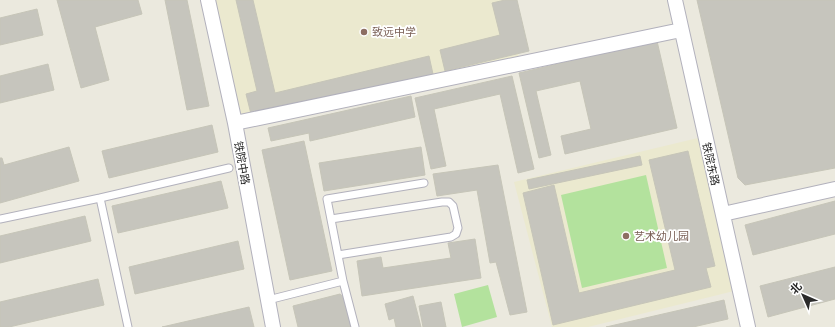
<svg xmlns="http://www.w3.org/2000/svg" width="835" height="327" font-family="Poppins,'Noto Sans SC',sans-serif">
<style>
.education{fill:#ebe9cf}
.pitch{fill:#b3e29d}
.building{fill:#c6c5bd;stroke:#c6c5b8}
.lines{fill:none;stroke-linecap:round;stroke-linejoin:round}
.service-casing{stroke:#b2b1bc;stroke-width:9}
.minor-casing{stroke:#b2b1bc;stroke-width:16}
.service{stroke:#fff;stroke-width:7}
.minor{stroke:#fff;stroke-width:14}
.education-dot{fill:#8d6e63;stroke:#fff;stroke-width:1.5}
.labels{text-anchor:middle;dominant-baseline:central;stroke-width:3.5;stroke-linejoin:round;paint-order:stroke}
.education-label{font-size:11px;fill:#785e54;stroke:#fff;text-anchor:start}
.street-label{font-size:11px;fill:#2a2a2a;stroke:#fff}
</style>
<rect width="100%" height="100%" fill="#ebe9de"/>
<path class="education" d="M208,0h299l13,63 -285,60z
M702,137l32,154 -146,36h-36l-38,-145z"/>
<path class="pitch" d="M646,175l21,93 -85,20 -21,-93z
M488,285l9,32 -35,10 -8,-33z"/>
<path class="building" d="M57,0h81l4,14 -47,13 14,53 -28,8z
M165,0h22l22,106 -22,4z
M236,0h17l22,93 154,-37 4,18 -181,44 -6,-24 11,-3z
M505,0h12l12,51 -84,20 -5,-21 60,-15 -8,-32z
M697,0h138v168l-90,17 -7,-7z
M37,9l6,26 -43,10v-27z
M657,41l20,87 -112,26 -4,-18 30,-7 -11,-48 -44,10 15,64 -12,3 -20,-85z
M48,64l6,26 -54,13v-27z
M512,76l22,93 -16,4 -18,-79 -66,15 12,57 -15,3 -16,-71z
M411,96l4,21 -105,24 -1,-8 -38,8 -3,-13z
M212,125l6,27 -109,26 -7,-27z
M304,141l28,130 -42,9 -28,-130z
M69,147l10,34 -79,22v-45h2l2,7z
M421,147l4,28 -101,16 -5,-28z
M688,151l27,115 -9,2 5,19 -158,38 -30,-132 31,-8 25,108 96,-23 -26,-110z
M640,156l2,9 -113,24 -2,-9z
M498,165l29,147 -17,3 -14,-53 -6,1 -13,-73 -40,6 -4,-22z
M221,181l7,27 -110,25 -6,-27z
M835,201v33l-82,21 -8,-30z
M85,216l6,25 -91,22v-27z
M475,239l6,39 -119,18 -5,-35 24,-4 2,11 68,-10 -3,-15z
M238,241l6,28 -109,25 -6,-27z
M835,267v32l-67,18 -8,-31z
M98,279l6,26 -95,22h-9v-25z
M340,294l8,7 6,26h-56l-5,-21z
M413,296l8,31h-25l-2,-9 -5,2 -4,-16z
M724,300l4,19 -35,8h-87z
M441,302l5,25h-23l-4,-21z
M249,307l5,20h-92z"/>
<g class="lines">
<g class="service-casing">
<path id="service" d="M100,198l28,129
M0,219l100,-21 129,-30
M331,219l111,-17h7l4,4 5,22 -2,6 -5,3 -113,18
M343,281l12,46
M268,300l75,-19 -16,-82 97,-16"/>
</g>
<g class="minor-casing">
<path id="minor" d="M208,0l27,123 38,204
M675,0l73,327
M235,123l446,-93
M723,214l112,-25"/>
</g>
<use href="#service" class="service"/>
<use href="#minor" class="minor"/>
</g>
<g class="education-dot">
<circle cx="364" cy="32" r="4"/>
<circle cx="626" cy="236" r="4"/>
</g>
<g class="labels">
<g class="education-label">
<text x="372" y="32">致远中学</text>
<text x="634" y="236">艺术幼儿园</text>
</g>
<g class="street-label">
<text transform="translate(242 163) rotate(80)">铁院中路</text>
<text transform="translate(711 164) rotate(77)">铁院东路</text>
</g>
</g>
<g transform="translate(803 295) rotate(315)" stroke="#ffffff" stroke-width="3" paint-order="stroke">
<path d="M0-3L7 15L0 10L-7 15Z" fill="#2a2a2a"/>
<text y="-6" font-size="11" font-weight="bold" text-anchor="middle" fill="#2a2a2a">北</text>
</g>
</svg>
